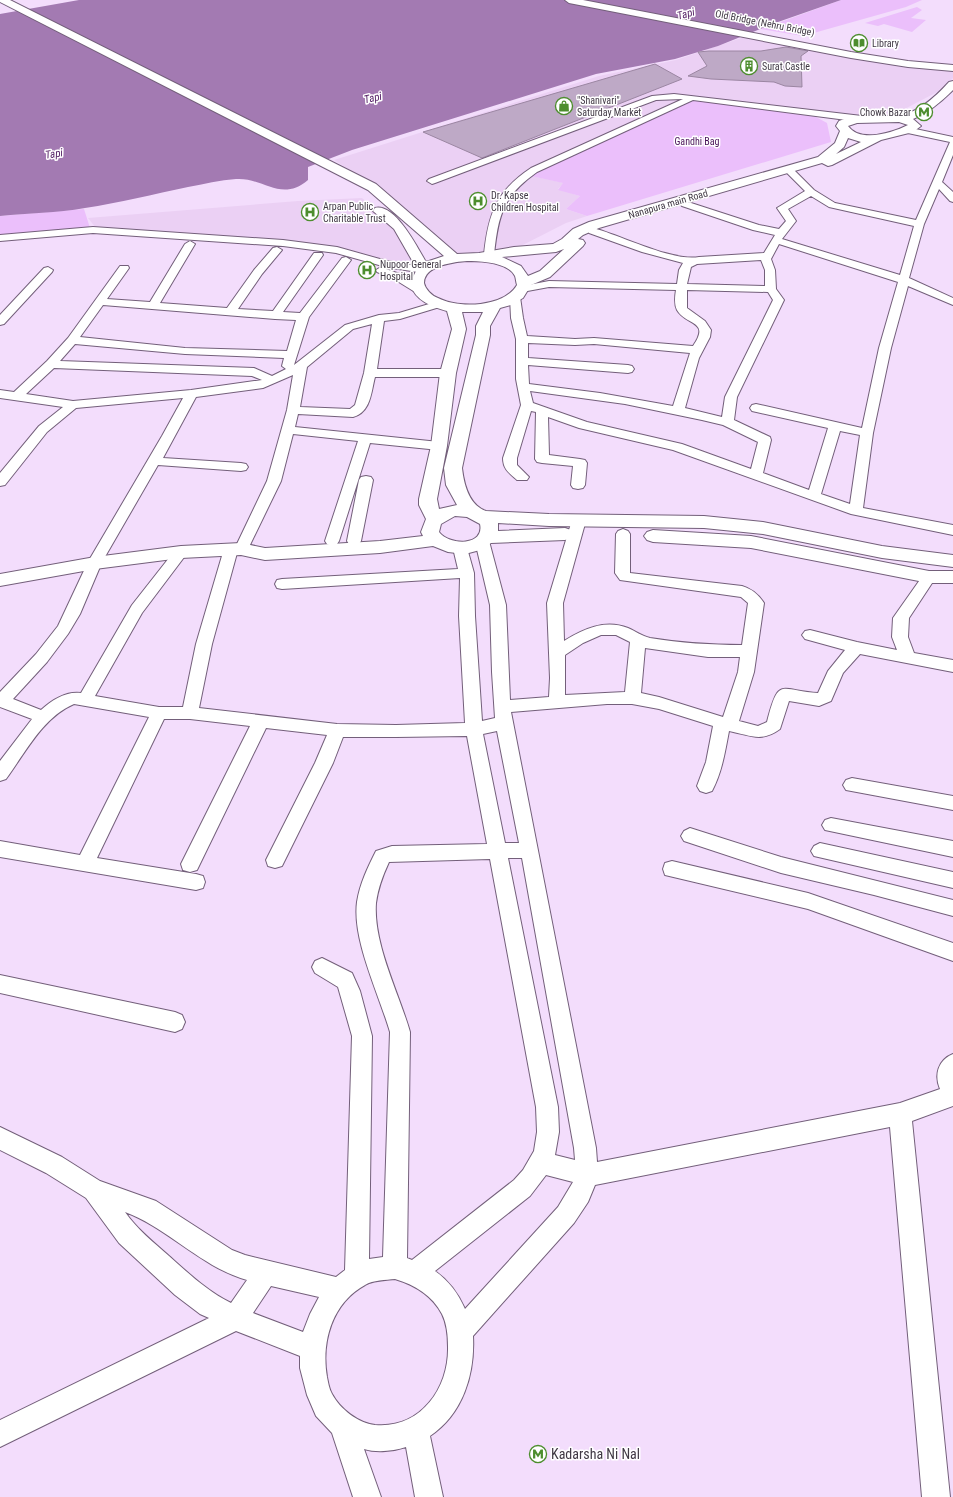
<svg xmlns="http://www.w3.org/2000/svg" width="953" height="1497" font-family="'Roboto Condensed',sans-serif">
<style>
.built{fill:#ebd0f4}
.green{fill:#ebbffb}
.water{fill:#a37ab2}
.building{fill:#bea9c6;stroke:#9b86a2}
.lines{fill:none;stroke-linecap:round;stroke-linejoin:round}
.minor-casing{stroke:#735f7a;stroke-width:2}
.major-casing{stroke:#735f7a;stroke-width:2}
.minor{fill:#fff;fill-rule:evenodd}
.major{fill:#fff;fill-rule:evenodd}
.labels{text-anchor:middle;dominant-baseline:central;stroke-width:3;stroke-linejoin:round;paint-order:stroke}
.far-street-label{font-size:10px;fill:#403844;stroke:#fff}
.far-poi-label{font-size:10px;fill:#403844;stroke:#fff;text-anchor:start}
.far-park-label{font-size:10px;fill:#481258;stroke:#fff}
.far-water-label{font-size:11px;font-style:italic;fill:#562267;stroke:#fff}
.near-poi-label{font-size:14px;fill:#403844;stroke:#fff;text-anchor:start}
</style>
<rect width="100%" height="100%" fill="#f3ddfc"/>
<path class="built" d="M747,36l206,34v8l-12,12 -44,23 -38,2 -32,-3 -11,5 -120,-17 -164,76 32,7 -6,6 22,7 -14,13 21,7 -21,7 -53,27 -57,5 -81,-69 -41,-26 265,-84 77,-16z
M362,198l34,30 21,38 -28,-4 -24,-8 -40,-9 -229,-17 -8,-10 210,-17z"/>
<path class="green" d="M841,0h81l-16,7 -103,29 -42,-7z
M917,7l5,3 -11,8 15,2 -14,12 -28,-8 -6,2 -13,-3z
M696,100l120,17 11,6 4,19 -244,74 -21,-7 14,-13 -22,-6 5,-7 -32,-7 8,-6 147,-68z
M84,209l6,19 -90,9v-21z"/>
<path class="water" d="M79,0h762l-63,22 -60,24 -43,13 -79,15 -244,76 -44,17v13c-27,23 -45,-3 -72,-1 -16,1 -32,5 -48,8 -34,7 -69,16 -103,21 -28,5 -57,5 -85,8v-202z"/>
<path class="building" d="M786,47l22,4 -7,5 1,31 -17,-1 -11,-4 -63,-3 -23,-3 19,-10 -9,-14 11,-1h52z
M655,64l27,15 -200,79 -59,-26z"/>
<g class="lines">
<g class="minor-casing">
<path id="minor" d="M674,94l188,22 4,3 -4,3 -169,-22 -156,72c-34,24 -39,43 -43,83l-5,3 -5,-3c4,-40 12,-64 47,-87l152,-69 -27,1 -221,83 -3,1 -5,-3 2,-2 223,-83z
M906,127l47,10v18l-11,27 11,10v10l-3,-1 -11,-12 -15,35 -15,54 44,20v7l-45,-19 -17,62 -18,85 -10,75 90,17v10l-102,-21 -178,-64 -94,-22 -31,-11 1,38 31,4 5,1 2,3 -2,22 -2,3 -5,1 -5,-1 -2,-3 2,-19 -31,-3 -5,-1 -2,-3 1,-47 -5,-1 -14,47v7l12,12 -2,3h-10c-8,-7 -14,-11 -14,-22l18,-53 -5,-26v-40l-5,-21 -1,-21 1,-2 4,-1 5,3 3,21 4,18 48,3 19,-1 99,8c18,-26 -7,-20 -16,-36 -3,-6 -2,-14 -1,-20l-127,-3 -27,5 -4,-1 -1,-2 1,-2 31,-6 128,3 2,-14 4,-7 -41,-11 -53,-19 -1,-2 5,-3c27,7 80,34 106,29l65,-4 11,-18 -22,-5 -71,-24 -2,-2 2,-2h6l71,23 20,4 7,-8 -9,-13 28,-17 -18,-18 5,-3 3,1 19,19 21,13 81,17 34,-78 -47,-10 -1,-2 1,-2zM811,196l18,11 85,19 -14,49 -118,-36 14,-18 -8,-12zM779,244l119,38 -19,66 -17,80 -106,-24 -4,1 -2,3 2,3 76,17 -19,62 -46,-17 8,-33 -1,-3 -36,-17 3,-23 47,-97 -8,-11 -1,-19 -4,-11zM761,260l4,10v16l-78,-2 4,-17 6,-3zM687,290l81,2 5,8 -48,97 -3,20 -37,-9 14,-50 11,-21 1,-7 -6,-9 -18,-13zM528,343l47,2 19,-1 96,9 -17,53 -73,-13 -71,-9 -1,-19 100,8 4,-1 2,-3 -2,-3 -4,-1 -100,-7zM530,391l95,13 77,16 21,5 35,17 -7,27 -69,-25 -95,-22 -54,-19zM840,431l20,4 -10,69 -29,-10z
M93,227l190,13 54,7 50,14 41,7 1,2 -5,3 -38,-6 -50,-14 -53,-7 -190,-13 -93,8v-6z
M190,241l5,3 -35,59 67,5 27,-38 19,-22 4,-1 5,3 -20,24 -24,35 35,2 41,-58h8l1,2 -40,57 17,1 42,-55 4,-1 5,3 -42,57 -15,48 51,-40 34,-10 20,-2 40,-12 4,1 2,2 -2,2 -43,13 -16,2 -7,48h71l4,1 2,3 -2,3 -4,1h-73c-4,15 -4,35 -22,40l-55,-3 -3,13 144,15 5,1 1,3 -1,3 -5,1 -69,-7 -31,98 -2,3 -5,2 -5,-2 -2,-3 33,-100 -65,-7 -12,47 -33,68 -2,3 -9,1 -25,91 -13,64 138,16 59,1 69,-2 -6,-107 1,-38 -178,11 -5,-1 -2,-4 2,-4 5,-1 176,-10 -5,-21 2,-3 5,-2 5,2 2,3 7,25 1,43 7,105 13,-3 -3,-46 -2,-67 -15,-64 2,-3 5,-2 5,2 2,3 17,64 4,95 39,-3 1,-19 -3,-75 25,-83 2,-3 5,-1 5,1 2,3 -23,83 1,38c19,-12 41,-22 64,-13 7,3 14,8 22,10 31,5 61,7 92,7l6,-42 -7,-6 -121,-17 -5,-7 1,-39 2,-3 5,-2 5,2 2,3v39l112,13c10,3 16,8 22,17l-10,69 -15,49 19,5 9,-4c12,-47 13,-31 51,-29l10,-22 17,-21 -40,-11 -3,-4 3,-4 5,-1 47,12 40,8 -5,-13 1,-19 31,-44 5,-2 5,2 2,3 -27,41 -1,19 6,16 39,7v12l-93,-18 -17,19 -12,28 -12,5 -30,-5 -9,28c-19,14 -30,6 -51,2 -4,21 -7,41 -17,60l-6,2 -6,-2 -3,-5 9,-24 7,-36 -54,-17 -27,-5h-25l-96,8 85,436 1,14 303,-59 40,-14c-6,-14 -2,-29 13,-35v52l-41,15 38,376h-28l-32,-370 -295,58 -7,17 -14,21 -101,113c2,38 -10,78 -43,100l13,61h-28l-9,-50c-12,4 -29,6 -42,2l17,48h-28l-21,-64 -16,-17 -9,-21 -7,-27v-12l-64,-25 -236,116v-27l209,-102 -9,-4 -25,-19 -56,-52 -33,-45 -40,-25 -46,-23v-23l62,30 38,24 56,20 76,49 13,5 91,22 9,-7 7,-234 -14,-49 -23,-14 -3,-6 3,-6 7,-3 30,15 8,18 12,45 -3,223 14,-2 7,-225c-11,-38 -38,-92 -33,-130 3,-19 11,-35 19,-51l16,-5 95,-2 -20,-108 -71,1h-53l-10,26 -51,103 -7,2 -7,-2 -2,-6 49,-97 12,-28 -61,-7 -69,142 -7,2 -7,-2 -2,-6 69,-138 -60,-7h-26l-67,139 99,16 7,2 2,6 -2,6 -7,2 -196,-33v-16l80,14 69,-138 -75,-13c-31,13 -49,49 -68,75l-6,2v-20l32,-42 -32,-12v-15l36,-38 22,-28 30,-64 74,-126 21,-38 -107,10 -29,24 -42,53 -5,1v-13l39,-47 24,-19 -63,-9v-8l14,2 33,-31 21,-23 52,-72h8l1,2 -22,31 43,3 35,-58zM103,305l172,14 21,1 -9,31 -102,-3 -105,-11zM372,324l-8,49 -9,32 -5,4 -50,-2 7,-40 46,-38zM75,344l110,10 99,4 -2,8 4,3 -14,7 -18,-8 -194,-7zM54,368l198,8 10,4 -71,10 -118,11 -47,-7zM293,375l-6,35 -20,71 -31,65 -5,-2 -5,2 -2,3 -28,95 -13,63h-24l-64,-11 47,-83 46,-61 -2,-3 -5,-2 -5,2 -44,56 -51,88c-15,-2 -29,7 -40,17l-28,-11 34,-37 21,-28 12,-20 22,-52 56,-97 83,6 5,-1 2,-3 -2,-3 -5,-1 -78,-5 33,-61 67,-9zM601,635h15l14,7 -5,50 -60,3v-40l18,-12zM645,648l63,9h32l-2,15 -15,45 -64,-20 -18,-4zM497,731l22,112h-14l-22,-109zM508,858h14l52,290 1,12 -20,-5 4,-23 -1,-25zM490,859l46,248 1,25 -3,19 -11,19 -9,10 -102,80 -5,-2 3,-226c-11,-39 -37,-88 -34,-129 2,-15 7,-28 13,-41zM546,1175l27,7 -15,25 -93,102c-7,-16 -16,-28 -30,-38l95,-75zM125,1212c43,16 76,55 122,68l-16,23c-24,-12 -43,-30 -62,-47 -16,-14 -32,-27 -44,-44zM395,1279c20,6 37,16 47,35 5,10 6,22 6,33 1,42 -28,82 -73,78 -17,-2 -35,-16 -43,-31 -3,-5 -4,-12 -5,-17 -6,-35 5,-74 38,-92 8,-5 21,-5 30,-6zM271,1286l48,11 -9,17 -7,18 -50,-19z
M48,267l5,3 -1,2 -48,52 -4,1v-10l44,-47z
M381,267l21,8 22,15 -5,3 -4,-1 -21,-13 -17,-7 -1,-2z
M366,476l5,1 2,3 -12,61 -2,3 -5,2 -5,-2 -2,-3 12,-61 2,-3z
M852,778l101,18v14l-107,-20 -3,-5 3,-5z
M831,818l122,23v16l-128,-27 -3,-5 3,-5z
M690,828l91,29 172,43v16l-79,-21 -93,-22 -97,-32 -3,-5 3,-5z
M820,843l133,29v16l-139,-32 -3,-5 3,-5z
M672,861l136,32 145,50v18l-145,-52 -143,-34 -2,-6 2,-6z
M0,975l175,37 7,3 3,7 -3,7 -7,3 -175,-39z"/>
</g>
<g class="major-casing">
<path id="major" d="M0,0h10l366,184 81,70 22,-1 35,-6 39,-3 9,-5 11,-10 16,-7 229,-65 17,-14 5,-12 -4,-5 3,-5c21,-9 44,-2 65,-7 17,-3 34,-20 45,-32l4,-1v9c-12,12 -25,23 -40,29l8,7 -8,6 -32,8 -49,25 -4,1 -6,-3 -223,65 -16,7 -5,4 5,1 2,3 -2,3 -33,31 -19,8 -8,13 -12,7 -11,3 -10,18v9l-28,133c2,17 7,37 24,43l63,3 155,2 59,6 119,24 71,9v12l-71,-9 -119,-24 -59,-6 -155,-2 -51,-3v8l67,-3 6,2 3,4 -3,4 -6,2 -74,3 -11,7 -15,4 -17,-2 -15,-6 -53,7 -115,7 -24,-5 -60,3 -86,11 -95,17v-12l95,-17 86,-11 60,-3 24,5 115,-7 43,-5 -2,-4 5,-13 -7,-14v-6l12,-53 9,-73 12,-44 -5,-18c-15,-4 -36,-12 -36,-30l6,-12 -23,-40 -21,-18 2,-3c20,-5 42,39 51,54l18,-6 -76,-66 -368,-188zM899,122l9,3c-16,8 -48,18 -60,1l9,-3zM848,138l13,4 -25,12 8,-7zM564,249l-24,22 -12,5 -7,-10 -19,-9 54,-5zM467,261c13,0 41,1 48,15 1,3 1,6 2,9 -13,22 -58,24 -79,13 -6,-2 -13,-9 -14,-15 0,-18 31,-21 43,-22zM462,312h21l-7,14v9l-32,133 2,17 11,20 -18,4 -2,-10 10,-53 9,-73 10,-44zM455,516l12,1 13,7c5,22 -30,22 -41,8l2,-8z
M565,0h18l268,52 57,9 45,4v6l-45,-4 -57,-9 -282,-55z
M653,530l98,6 178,35h24v12h-24l-178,-35 -98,-6 -6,-2 -3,-4 3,-4z"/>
</g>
<use href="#minor" class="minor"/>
<use href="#major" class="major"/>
</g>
<defs>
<g id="library-ring" transform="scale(0.9)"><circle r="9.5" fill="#fff" stroke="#4d8d2e" stroke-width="1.5"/><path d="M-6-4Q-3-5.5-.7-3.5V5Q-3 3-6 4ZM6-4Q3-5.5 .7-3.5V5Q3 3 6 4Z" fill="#4d8d2e"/></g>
<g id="building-ring" transform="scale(0.9)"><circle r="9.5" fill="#fff" stroke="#4d8d2e" stroke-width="1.5"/><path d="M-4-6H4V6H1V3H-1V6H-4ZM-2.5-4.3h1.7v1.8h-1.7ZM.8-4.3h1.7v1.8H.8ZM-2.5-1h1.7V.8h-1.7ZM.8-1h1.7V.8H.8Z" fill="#4d8d2e"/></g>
<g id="shop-ring" transform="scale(0.9)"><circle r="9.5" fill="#fff" stroke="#4d8d2e" stroke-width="1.5"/><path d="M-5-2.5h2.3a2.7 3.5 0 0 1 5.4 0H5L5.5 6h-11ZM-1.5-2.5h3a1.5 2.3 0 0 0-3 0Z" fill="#4d8d2e"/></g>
<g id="metro-ring" transform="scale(0.9)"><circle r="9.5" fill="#fff" stroke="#4d8d2e" stroke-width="1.5"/><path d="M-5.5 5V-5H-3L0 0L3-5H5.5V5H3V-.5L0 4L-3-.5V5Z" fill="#4d8d2e"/></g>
<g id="hospital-ring" transform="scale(0.9)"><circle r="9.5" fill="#fff" stroke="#4d8d2e" stroke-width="1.5"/><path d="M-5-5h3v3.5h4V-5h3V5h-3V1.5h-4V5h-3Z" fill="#4d8d2e"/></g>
</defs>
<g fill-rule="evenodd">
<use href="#library-ring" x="859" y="43"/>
<use href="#building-ring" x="749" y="66"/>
<use href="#shop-ring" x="564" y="106"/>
<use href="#metro-ring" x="924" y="112"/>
<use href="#hospital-ring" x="478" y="201"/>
<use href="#hospital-ring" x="310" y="212"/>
<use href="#hospital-ring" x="367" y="270"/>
<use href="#metro-ring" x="538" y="1454"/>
</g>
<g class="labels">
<g class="far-street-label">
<text transform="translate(765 23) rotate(11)">Old Bridge (Nehru Bridge)</text>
<text transform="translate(668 204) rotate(-16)">Nanapura main Road</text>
</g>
<g class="far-poi-label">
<text x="872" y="43">Library</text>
<text x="762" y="66">Surat Castle</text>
<text x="577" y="100">"Shanivari"<tspan x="577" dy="12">Saturday Market</tspan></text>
<text x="911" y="112" text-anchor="end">Chowk Bazar</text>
<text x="491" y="195">Dr. Kapse<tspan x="491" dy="12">Children Hospital</tspan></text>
<text x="323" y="206">Arpan Public<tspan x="323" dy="12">Charitable Trust</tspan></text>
<text x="380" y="264">Nupoor General<tspan x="380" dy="12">Hospital</tspan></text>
</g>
<g class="far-park-label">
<text x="697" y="141">Gandhi Bag</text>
</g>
<g class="far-water-label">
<text transform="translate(686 14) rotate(-15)">Tapi</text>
<text transform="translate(373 98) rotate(-13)">Tapi</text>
<text transform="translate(54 154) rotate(-8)">Tapi</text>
</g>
<g class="near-poi-label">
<text x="551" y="1454">Kadarsha Ni Nal</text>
</g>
</g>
</svg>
